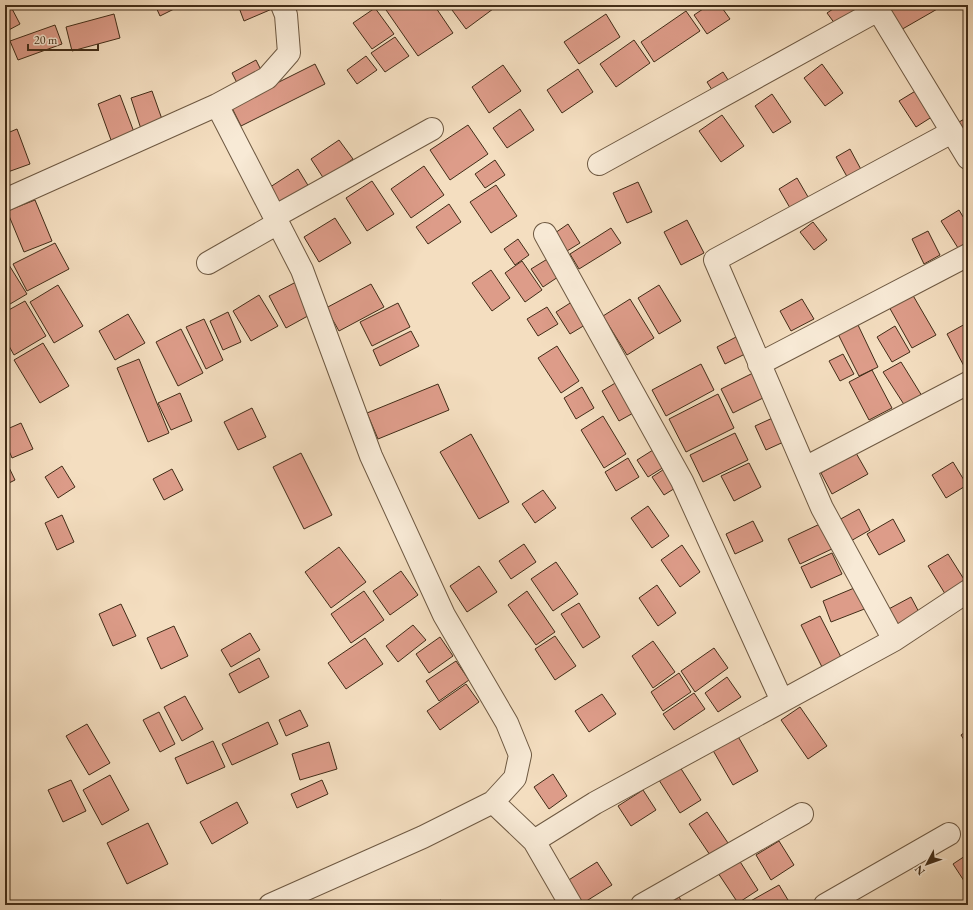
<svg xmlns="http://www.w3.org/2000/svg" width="973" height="910" font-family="'EB Garamond',serif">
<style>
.building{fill:#dd9c89;stroke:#422d18}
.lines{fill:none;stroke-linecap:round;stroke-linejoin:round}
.street-casing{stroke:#6e5942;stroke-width:24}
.street{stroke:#f8ead6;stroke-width:22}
</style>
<rect width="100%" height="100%" fill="#f4dec0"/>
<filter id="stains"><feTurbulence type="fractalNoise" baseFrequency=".005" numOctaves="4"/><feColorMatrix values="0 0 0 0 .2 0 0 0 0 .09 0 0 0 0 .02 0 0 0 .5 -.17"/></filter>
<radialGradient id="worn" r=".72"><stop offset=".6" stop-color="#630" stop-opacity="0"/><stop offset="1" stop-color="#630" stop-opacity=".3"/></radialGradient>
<path class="building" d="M5,5h5l10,19 -15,8z
M155,5h27l-22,11z
M238,5h33l1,4 -28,12z
M387,5h47l19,28 -35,23 -34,-49z
M458,5h39v1l-31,23 -14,-19z
M709,5h11l10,14 -23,15 -13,-19z
M839,5h20l7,10 -25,17 -14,-19z
M886,5h51l2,3 -40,23z
M375,8l19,26 -22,15 -19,-26z
M686,11l14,20 -46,31 -13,-20z
M114,14l6,24 -48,13 -6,-24z
M606,14l14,23 -41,27 -15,-22z
M55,25l7,19 -44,16 -8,-19z
M395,37l14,19 -24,16 -14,-19z
M634,40l16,23 -34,24 -16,-23z
M366,56l11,14 -20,14 -10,-14z
M256,60l8,16 -24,13 -8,-16z
M315,64l10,20 -84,42 -10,-20z
M822,64l21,29 -18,13 -21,-28z
M503,65l18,26 -32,22 -17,-26z
M578,69l15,23 -31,21 -15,-23z
M723,72l9,14 -16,10 -9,-14z
M922,87l16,26 -22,14 -17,-26z
M152,91l11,31 -22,7 -10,-31z
M772,94l19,28 -18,11 -18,-27z
M120,95l14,37 -23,8 -13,-36z
M520,109l14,21 -27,18 -14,-20z
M722,115l22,31 -23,16 -22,-31z
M968,117v22l-9,-17z
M468,125l20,29 -38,26 -20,-30z
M17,129l13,35 -25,9v-39z
M339,140l14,19 -29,20 -13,-20z
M850,149l14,26 -14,7 -14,-25z
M495,160l10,15 -20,13 -10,-14z
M424,166l20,29 -33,23 -20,-29z
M298,169l11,18 -33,22 -12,-18z
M797,178l14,24 -18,11 -14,-24z
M372,181l22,33 -27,17 -21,-33z
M638,182l14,30 -25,11 -14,-30z
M496,185l21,31 -26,17 -21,-31z
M35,200l17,41 -28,11 -17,-41z
M449,204l12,18 -33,22 -12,-17z
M959,210l9,15v17l-10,6 -17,-27z
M335,218l16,25 -32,19 -15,-25z
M687,220l17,33 -23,12 -17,-33z
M813,222l14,18 -13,10 -14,-18z
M568,224l12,19 -13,8 -12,-18z
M611,228l10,15 -42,26 -9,-15z
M928,231l12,24 -16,9 -12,-25z
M518,239l11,16 -14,10 -11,-16z
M55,243l14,26 -42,22 -14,-27z
M549,258l12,17 -18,12 -12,-18z
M522,261l20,29 -17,12 -20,-29z
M9,265l18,29 -22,13v-40z
M491,270l19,28 -18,13 -20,-28z
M298,281l17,31 -29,16 -17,-32z
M371,284l13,23 -45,24 -13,-23z
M58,285l25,41 -29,17 -24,-41z
M659,285l22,36 -22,13 -21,-36z
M911,292l25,43 -24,13 -24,-43z
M586,293l14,23 -30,18 -14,-22z
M259,295l19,31 -27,15 -18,-30z
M630,299l24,39 -27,17 -24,-39z
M802,299l12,20 -23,12 -11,-20z
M25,301l21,35 -32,19 -9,-16v-27z
M398,303l12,24 -38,19 -12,-24z
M547,307l11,17 -20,12 -11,-17z
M228,312l13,30 -18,8 -13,-29z
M128,314l17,29 -30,17 -16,-29z
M204,319l19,41 -17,9 -20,-42z
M967,323l1,43 -3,2 -18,-34z
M858,325l20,42 -19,9 -21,-42z
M895,326l15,26 -18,10 -15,-25z
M181,329l22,44 -25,13 -22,-44z
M411,331l8,15 -39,20 -7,-16z
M736,337l9,17 -20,10 -8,-17z
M43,343l26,43 -29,17 -26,-43z
M557,346l22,35 -18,12 -23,-35z
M843,354l11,20 -14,7 -11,-20z
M139,359l30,74 -21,9 -31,-74z
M901,362l21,34 -17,10 -22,-34z
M701,364l13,26 -48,26 -14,-26z
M872,370l20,38 -23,12 -20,-38z
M757,371l12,24 -36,18 -12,-24z
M627,376l17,31 -25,14 -17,-30z
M438,384l11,26 -71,29 -11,-26z
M582,387l12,21 -18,11 -12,-21z
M180,393l12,28 -21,9 -13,-27z
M718,394l16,34 -48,24 -17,-33z
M252,408l14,29 -28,13 -14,-28z
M603,416l23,38 -22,14 -23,-38z
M777,416l11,24 -22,10 -11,-24z
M21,423l12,26 -21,9 -7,-17v-11z
M735,433l13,27 -45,22 -13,-27z
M471,434l38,68 -30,17 -39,-67z
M661,445l11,17 -24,15 -11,-17z
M301,453l31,62 -28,14 -31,-62z
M856,453l12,21 -36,20 -11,-21z
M628,458l11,19 -23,14 -11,-19z
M5,459l10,21 -10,5z
M953,462l14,23 -21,13 -14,-23z
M749,463l12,24 -27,14 -13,-25z
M62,466l13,21 -17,11 -13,-21z
M669,466l11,19 -16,10 -12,-18z
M172,469l11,21 -19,10 -11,-21z
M543,490l13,18 -21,15 -13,-19z
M648,506l21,30 -17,12 -21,-30z
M859,509l11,21 -21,12 -12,-21z
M62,515l12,27 -17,8 -12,-27z
M893,519l12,22 -26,14 -12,-21z
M753,521l10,20 -28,13 -9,-20z
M822,523l12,25 -34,16 -12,-25z
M524,544l12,18 -25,17 -12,-18z
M682,545l18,27 -20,15 -19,-27z
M339,547l27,35 -35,26 -26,-36z
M832,553l10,21 -31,14 -10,-21z
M948,554l19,30 -20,13 -19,-31z
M556,562l22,32 -25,17 -22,-32z
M479,566l18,26 -30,20 -17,-26z
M401,571l17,24 -28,20 -17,-24z
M657,585l19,28 -18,13 -19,-28z
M859,586l8,22 -36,14 -8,-21z
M364,591l20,29 -33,23 -20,-29z
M527,591l28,41 -19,13 -28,-40z
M911,597l10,19 -26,13 -10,-18z
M579,603l21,34 -17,11 -22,-34z
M121,604l15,32 -23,10 -14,-32z
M820,616l24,47 -19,10 -24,-48z
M413,625l13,15 -28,22 -12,-16z
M174,626l14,30 -27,13 -14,-31z
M250,633l10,17 -29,17 -10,-17z
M555,636l21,30 -21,14 -20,-31z
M440,637l13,19 -24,17 -13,-19z
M365,638l18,26 -37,25 -18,-26z
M653,641l22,31 -22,16 -21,-32z
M714,648l14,20 -33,24 -14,-21z
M259,658l10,19 -30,16 -10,-19z
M456,661l13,19 -30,21 -13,-20z
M679,673l12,19 -28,19 -12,-19z
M727,677l14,20 -23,15 -13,-19z
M466,684l13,18 -39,28 -13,-19z
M694,693l11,16 -31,21 -11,-16z
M602,694l14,20 -27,18 -14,-21z
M185,696l18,33 -21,12 -18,-34z
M800,707l27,39 -19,13 -27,-39z
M300,710l8,16 -22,10 -7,-16z
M159,712l16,32 -15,8 -17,-32z
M268,722l10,22 -46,21 -10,-21z
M87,724l23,39 -21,12 -23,-39z
M968,730v16l-7,-11z
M736,733l22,38 -25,14 -22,-38z
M213,741l12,26 -38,17 -12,-26z
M329,742l8,27 -37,11 -8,-26z
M678,764l23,36 -21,13 -23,-36z
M553,774l14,22 -18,13 -15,-22z
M110,775l19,35 -27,15 -19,-35z
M71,780l15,31 -23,11 -15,-32z
M322,780l6,14 -31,14 -6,-14z
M643,790l13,20 -25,16 -13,-20z
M237,802l11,21 -36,21 -12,-22z
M707,812l21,31 -18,12 -21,-31z
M148,823l20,41 -41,20 -20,-41z
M779,841l15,24 -23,15 -15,-25z
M968,854v33l-15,-23z
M739,860l19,30 -20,13 -20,-30z
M597,862l15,23 -32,20 -16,-22z
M779,885l12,20h-43l-1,-2z
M679,897l5,8h-17z
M441,900l3,5h-15z"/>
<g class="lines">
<g class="street-casing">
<path id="street" d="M875,5l93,153
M952,132l-237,128 107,248 72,132 74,-49
M599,164l279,-154
M5,200l212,-95
M274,217l158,-88
M545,234l137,247 100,220
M208,263l70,-40
M759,364l209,-109
M805,468l163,-85
M493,802l41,39 61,-38 299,-163
M534,841l37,64
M270,905l153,-68 70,-35 22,-24 5,-23 -13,-32 -63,-108 -73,-159 -69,-186 -85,-165 50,-27 22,-25 -3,-38 -4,-10
M642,905l160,-91
M825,905l124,-71"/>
</g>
<use href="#street" class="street"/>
</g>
<rect width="973" height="910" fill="none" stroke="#f4dec0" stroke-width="20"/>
<rect x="6" y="6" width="961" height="898" fill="none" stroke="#422d18" stroke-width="2"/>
<rect x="10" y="10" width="953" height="890" fill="none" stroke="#422d18"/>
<g transform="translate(927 864) rotate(229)" stroke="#f8ead6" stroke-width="3" paint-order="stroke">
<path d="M0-3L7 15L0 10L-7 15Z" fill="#422d18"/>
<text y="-6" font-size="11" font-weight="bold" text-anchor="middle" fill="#422d18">N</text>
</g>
<path d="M28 44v6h70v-6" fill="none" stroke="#422d18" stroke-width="2"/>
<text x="34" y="44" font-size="12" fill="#422d18" stroke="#f8ead6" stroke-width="3" paint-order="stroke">20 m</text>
<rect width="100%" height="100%" filter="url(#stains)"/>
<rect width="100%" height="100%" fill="url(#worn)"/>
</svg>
